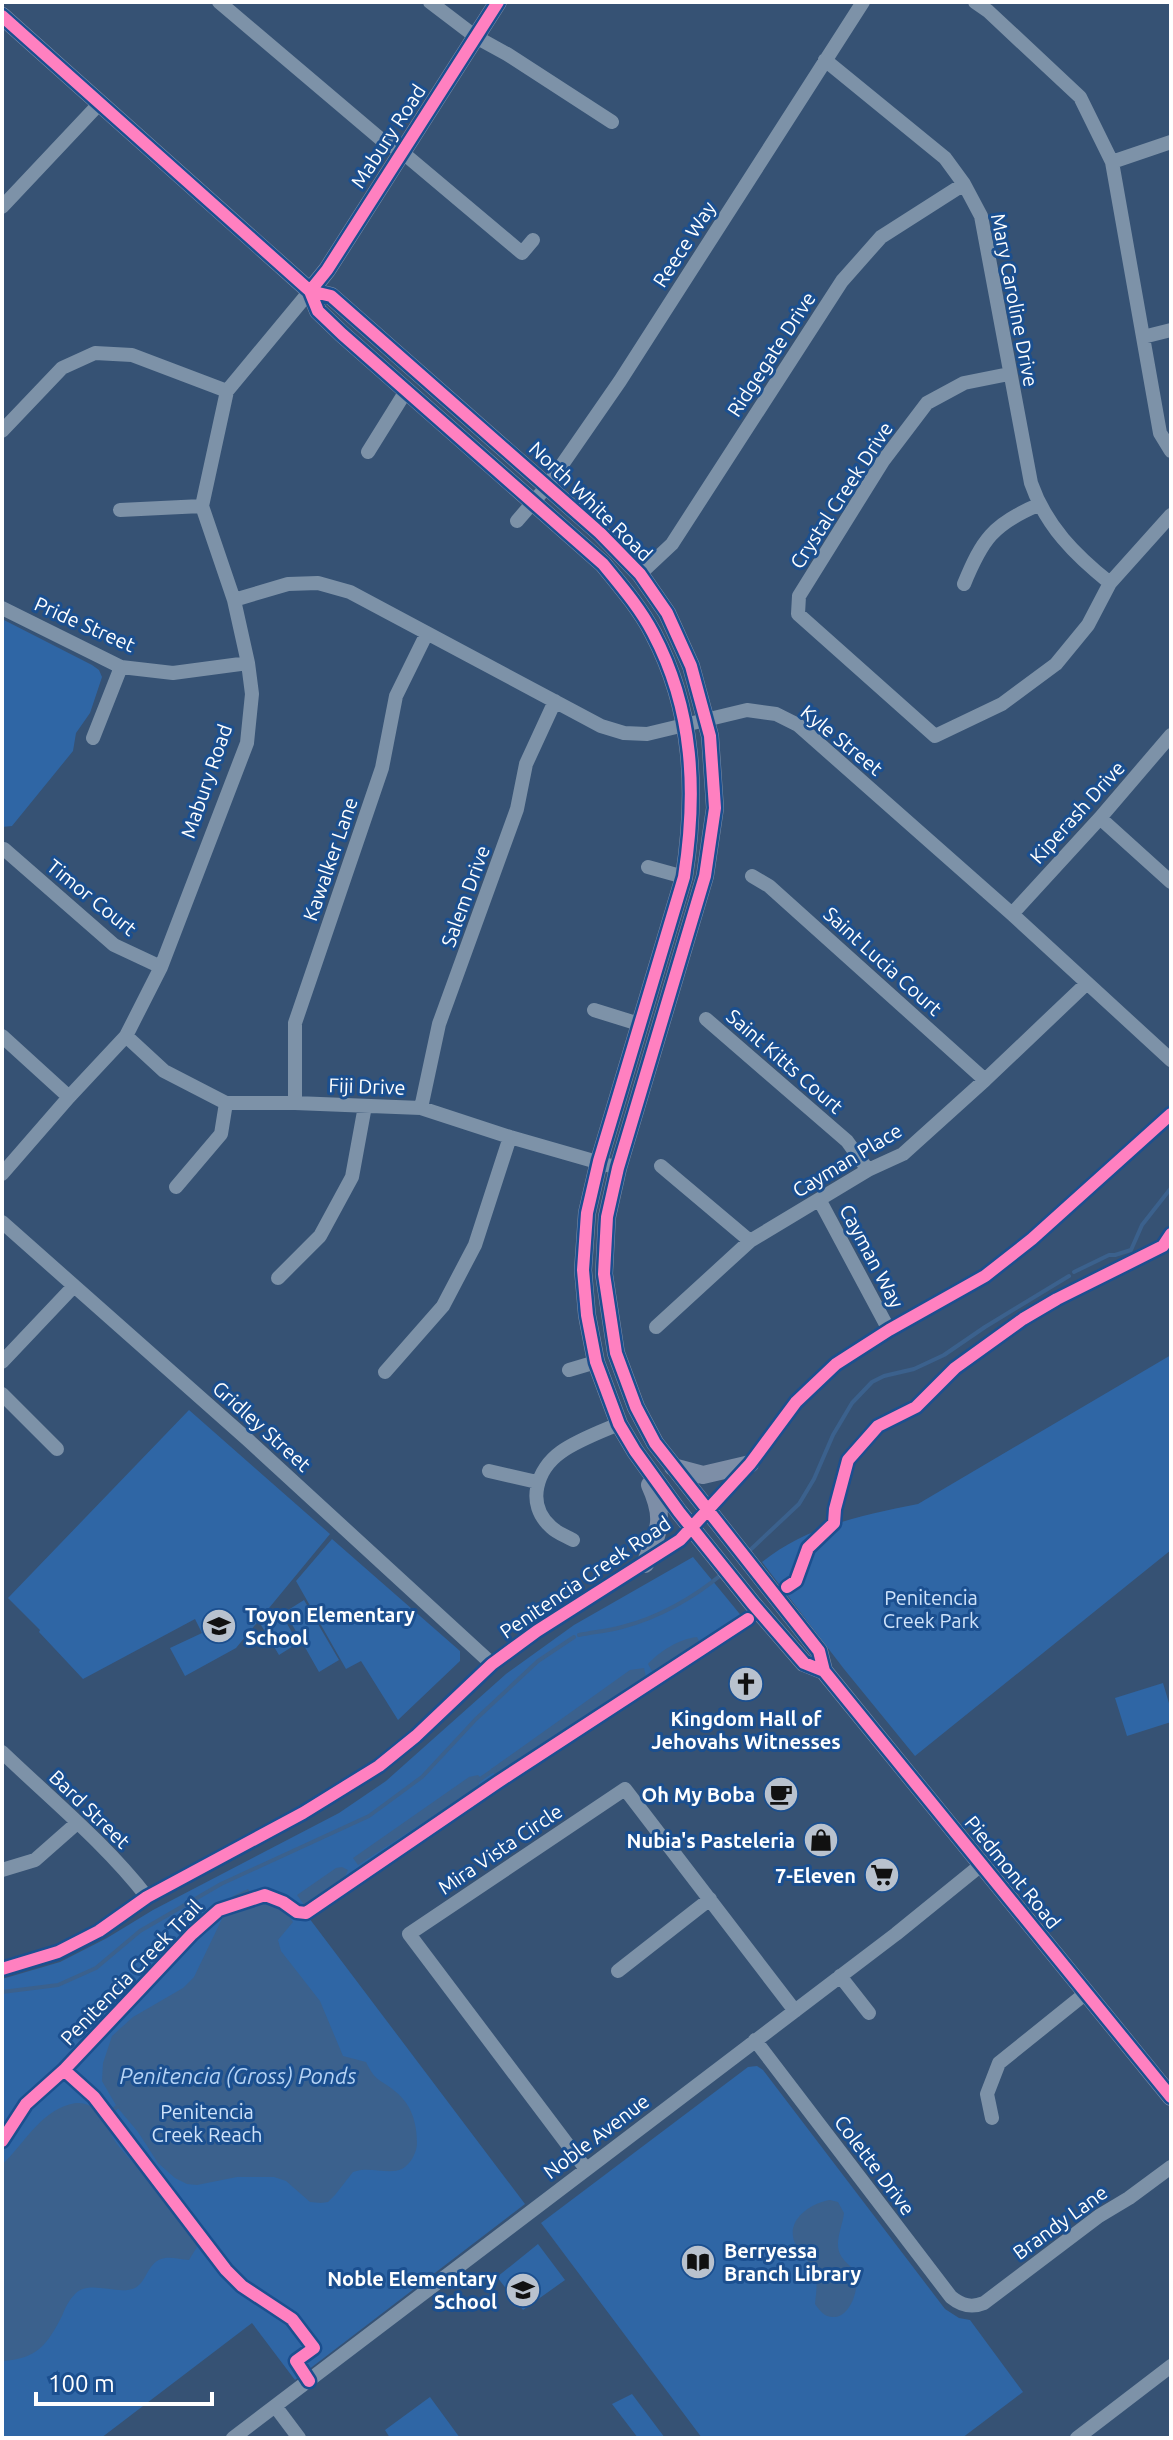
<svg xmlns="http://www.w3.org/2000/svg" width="1173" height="2440" font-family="Ubuntu,sans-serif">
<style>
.green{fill:#2f66a5}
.water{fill:#3b618d}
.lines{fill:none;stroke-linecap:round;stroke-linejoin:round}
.stream{stroke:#3b618d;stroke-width:4}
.minor{stroke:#7d92a8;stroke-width:14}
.major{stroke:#7d8ea7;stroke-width:18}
.cycleway-casing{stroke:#1b4f8f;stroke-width:17}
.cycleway{stroke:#ff80c0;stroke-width:12}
.labels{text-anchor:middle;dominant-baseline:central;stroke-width:6;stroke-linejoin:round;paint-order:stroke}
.street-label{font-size:20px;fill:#fff;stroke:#1b4f8f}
.park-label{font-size:20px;fill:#cfe3fa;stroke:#1b4f8f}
.poi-label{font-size:20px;font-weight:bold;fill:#fff;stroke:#1b4f8f;text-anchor:end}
.water-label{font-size:22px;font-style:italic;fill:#b5d3f5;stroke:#1b4f8f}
</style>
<rect width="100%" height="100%" fill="#365274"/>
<path class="green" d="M2,619l90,46 7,5 3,7 -12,36 -14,20 -3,18 -61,75 -10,1z
M1171,1355v195l-256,206 -71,-87 -82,-107c45,-36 101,-47 156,-58z
M189,1410l141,124 -94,114 -51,28 -15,-28 32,-15 -7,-14 -112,60 -44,-47 1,-2 -32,-32z
M332,1539l128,112v10l-62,59 -37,-59 -15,8 -50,-88z
M693,1557l55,67 -439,294 216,286 -230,176 -43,-57 -151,115h-99v-459l58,-17 47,-24 46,-28 186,-97 47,-32 120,-107 68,-49z
M304,1600l35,60 -20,12 -34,-60z
M281,1613l17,30 -19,12 -18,-30z
M1163,1683l8,27v12l-44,14 -12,-38z
M757,2066l6,4 182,239 14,9 11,2 53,72 -61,46h-260l-161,-215 207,-156z
M538,2244l27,36 -42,30 -26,-33z
M632,2394l33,44h-27l-26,-34z
M430,2397l30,41h-70l-5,-8z"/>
<path class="water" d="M697,1637l2,4 -2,4 -37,24 -8,2 -4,-7c12,-13 31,-25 49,-27z
M644,1668l2,9 -19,15 -132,83 -4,-6 139,-99z
M478,1775l3,3 -3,9 -120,78 -5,-7 116,-81z
M342,1867l6,3 -5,11 -38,25 -8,-11 39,-27z
M248,1889l5,8 28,8 12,17 -15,18 3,11 39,50 23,55 23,6c10,21 15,17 30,30 16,13 21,32 21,51 0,9 -6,21 -15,26 -13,6 -33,-3 -49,3l-18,23 -7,7 -7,1 -11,-1 -24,-21 -12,-4h-37l-40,8 -10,-1 -12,-6 -17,-15 -20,-31 -21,-25 -15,-26 1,-18 9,-27 21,-19 50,-29 11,-11 39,-81z
M76,2103c7,0 12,1 17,5 12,10 16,25 24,36 19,25 76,76 80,103l-8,13c-8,0 -16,-3 -24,-2 -18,3 -17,23 -30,30 -18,8 -45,-9 -60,6 -6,6 -10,14 -13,22 -15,29 -25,43 -60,45v-196c23,-22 40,-57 74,-62z
M830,2200l8,2 6,11c-1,10 -6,21 -6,31 0,18 15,19 18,32 3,14 -6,40 -21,41 -10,1 -15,-6 -20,-13 1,-11 3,-21 0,-31 -4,-11 -13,-17 -18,-26 -15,-24 12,-44 33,-47z"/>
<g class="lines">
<path class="stream" d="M1074,1272l35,-17h6l16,-5 11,-25 29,-37
M747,1553l52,-49 15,-25 19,-44 19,-32 20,-21 12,-6 30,-7 30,-14 41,-28 84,-51
M579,1635c14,-3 29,-4 43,-8 36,-9 73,-30 100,-53
M479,1780l16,-11
M2,1992l56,-7 38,-17 44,-37 81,-47 148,-68 53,-39 54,-58 62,-58 36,-24
M100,2121l18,-15"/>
<path class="minor" d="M219,2l164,139 19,11 120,101 11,-13
M430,2l46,35 31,17 105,68
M975,2l13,9 92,86 32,65 48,271 11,18
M825,60l120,98 19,26 17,32 50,267c15,43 44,72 79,100
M1112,162l59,-20
M2,207l98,-104
M1143,337l28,-7
M1009,374l-45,9 -37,20 -44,58 -84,135 -1,18 137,122 67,-32 54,-40 32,-39 22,-42 61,-68
M2,431l60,-63 33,-15 37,2 95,36
M368,452l38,-61
M120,510l82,-4
M517,521l31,-36 72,-104 243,-379
M640,574l32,-30 170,-263 39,-44 83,-53
M964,584c18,-44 29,-60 74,-79
M234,600l54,-16 30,-1 32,9 251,134 23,7 23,1 100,-24 29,4 22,11 214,189 159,146
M2,608l119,59 52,6 75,-10
M93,738l28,-71
M1100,818l71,64
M4,849l110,96 47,22
M648,867l36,10
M752,876l17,10 216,194
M1012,914l88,-96 71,-83
M594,1010l45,14
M706,1019l141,122 21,29
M2,1036l67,61
M126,1036l38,35 62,32h69l126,5 89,29 108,31
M295,1103v-80l87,-255 14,-72 31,-63
M421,1108l18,-84 78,-215 9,-45 29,-63
M661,1166l89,75
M2,1174l67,-77 57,-61 35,-69 86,-224 5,-49 -4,-31 -14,-63 -32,-94 25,-115 83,-100
M176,1187l45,-53 5,-31
M820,1201l69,129
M2,1222l245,217 245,225
M278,1278l42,-42 32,-59 13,-71
M656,1327l94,-86 118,-71 35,-16 82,-74 101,-96
M2,1362l72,-76
M569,1370l27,-8
M385,1372l58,-66 32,-61 35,-108
M2,1394l55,55
M489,1471l48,11
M573,1540c-7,-4 -16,-7 -22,-13 -26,-23 -14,-58 10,-75 17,-12 39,-20 58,-28
M2,1752c49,47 104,92 145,145
M2,1870l33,-10 42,-37
M2,1969l56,-17 41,-21 48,-34 156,-84 76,-47 37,-30 76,-72 45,-33 143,-91 70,-76 46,-62 40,-38 53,-34 96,-54 47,-37 139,-125
M618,1971l92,-72
M840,1976l29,37
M755,2040l196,257c11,9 21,11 33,6l115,-87 30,-18 42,-31
M992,2118l-5,-24 12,-31 87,-70
M586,2169l-177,-235 216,-145 170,222
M275,2406l24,32
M233,2438l663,-504 85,-69
M1077,2438l94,-72"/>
<path class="major" d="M2,16l308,275 21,5 269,237 40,41 27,39 24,53 19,70 5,72 -10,68 -87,292 -11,49 -3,57 12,79 20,54 19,36 164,208 5,20 347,426
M310,291l8,20 24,23 261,230c18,22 37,44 50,69 41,77 44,160 31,244l-85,284 -12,52 -4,57 4,45 9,47 23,62 16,27 44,61 73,91 52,60 20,8
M310,291l17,-21 171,-268
M673,1467l30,8 47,-11
M645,1564c14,-34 21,-44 5,-79"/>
<g class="cycleway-casing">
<path id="cycleway" d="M2,16l308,275 21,5 269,237 40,41 27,39 24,53 19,70 5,72 -10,68 -87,292 -11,49 -3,57 12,79 20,54 19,36 164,208 5,20 347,426
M310,291l8,20 24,23 261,230c18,22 37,44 50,69 41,77 44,160 31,244l-85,284 -12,52 -4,57 4,45 9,47 23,62 16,27 44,61 73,91 52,60 20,8
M310,291l17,-21 171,-268
M787,1587l9,-6 12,-33 26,-25 1,-14 13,-49 30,-34 38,-19 39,-39 68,-49 34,-20 106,-53 8,-12
M2,1969l56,-17 41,-21 48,-34 156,-84 76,-47 37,-30 76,-72 45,-33 143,-91 70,-76 46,-62 40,-38 53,-34 96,-54 47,-37 139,-125
M64,2070l30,27 132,173 16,16 50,33 22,29 -18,13 13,20
M2,2141l24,-37 38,-34 128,-136 27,-24 46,-15 18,7 14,10 9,1 192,-131 250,-163"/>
</g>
<use href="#cycleway" class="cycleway"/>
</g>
<defs>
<g id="school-disc" transform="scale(1.8)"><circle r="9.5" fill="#b9c2ce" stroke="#1b4f8f"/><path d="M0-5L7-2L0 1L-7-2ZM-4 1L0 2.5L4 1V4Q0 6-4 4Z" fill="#111"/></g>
<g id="church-disc" transform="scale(1.8)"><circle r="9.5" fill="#b9c2ce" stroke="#1b4f8f"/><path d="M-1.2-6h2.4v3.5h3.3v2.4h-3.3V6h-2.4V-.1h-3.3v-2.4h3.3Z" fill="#111"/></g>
<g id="cafe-disc" transform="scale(1.8)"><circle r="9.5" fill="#b9c2ce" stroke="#1b4f8f"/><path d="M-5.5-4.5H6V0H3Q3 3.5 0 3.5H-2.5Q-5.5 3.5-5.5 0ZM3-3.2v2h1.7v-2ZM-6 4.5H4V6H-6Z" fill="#111"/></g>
<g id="shop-disc" transform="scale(1.8)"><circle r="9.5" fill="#b9c2ce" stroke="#1b4f8f"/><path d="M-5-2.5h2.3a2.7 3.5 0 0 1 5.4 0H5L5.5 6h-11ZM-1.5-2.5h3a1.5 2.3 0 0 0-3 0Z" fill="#111"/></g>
<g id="supermarket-disc" transform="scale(1.8)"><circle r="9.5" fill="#b9c2ce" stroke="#1b4f8f"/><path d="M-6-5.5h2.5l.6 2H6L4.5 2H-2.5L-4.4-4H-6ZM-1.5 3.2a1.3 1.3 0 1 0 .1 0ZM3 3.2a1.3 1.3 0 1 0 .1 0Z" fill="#111"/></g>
<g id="library-disc" transform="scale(1.8)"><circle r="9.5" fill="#b9c2ce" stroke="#1b4f8f"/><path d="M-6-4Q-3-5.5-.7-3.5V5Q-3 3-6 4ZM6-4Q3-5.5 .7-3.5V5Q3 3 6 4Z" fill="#111"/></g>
</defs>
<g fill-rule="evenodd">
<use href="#school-disc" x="219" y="1626"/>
<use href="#church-disc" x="746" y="1684"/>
<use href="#cafe-disc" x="781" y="1794"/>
<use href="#shop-disc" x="821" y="1840"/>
<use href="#supermarket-disc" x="882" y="1875"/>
<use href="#library-disc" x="698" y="2262"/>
<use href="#school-disc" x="523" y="2290"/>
</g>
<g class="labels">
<g class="street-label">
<text transform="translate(388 136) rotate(-57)">Mabury Road</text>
<text transform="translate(684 244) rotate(-57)">Reece Way</text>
<text transform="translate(1015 300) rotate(79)">Mary Caroline Drive</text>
<text transform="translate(771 354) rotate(-57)">Ridgegate Drive</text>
<text transform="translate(841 495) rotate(-57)">Crystal Creek Drive</text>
<text transform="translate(591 501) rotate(44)">North White Road</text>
<text transform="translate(85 624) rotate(24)">Pride Street</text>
<text transform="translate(842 740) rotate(39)">Kyle Street</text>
<text transform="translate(206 781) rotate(-71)">Mabury Road</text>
<text transform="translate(1077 812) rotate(-48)">Kiperash Drive</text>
<text transform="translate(330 859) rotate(-71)">Kawalker Lane</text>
<text transform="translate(465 896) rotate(-70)">Salem Drive</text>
<text transform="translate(92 897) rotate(39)">Timor Court</text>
<text transform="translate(883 961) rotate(42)">Saint Lucia Court</text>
<text transform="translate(785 1061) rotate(41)">Saint Kitts Court</text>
<text transform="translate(367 1086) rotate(2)">Fiji Drive</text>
<text transform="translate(847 1160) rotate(-31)">Cayman Place</text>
<text transform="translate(872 1256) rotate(62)">Cayman Way</text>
<text transform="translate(262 1426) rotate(42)">Gridley Street</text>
<text transform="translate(585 1577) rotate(-34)">Penitencia Creek Road</text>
<text transform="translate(90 1809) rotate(44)">Bard Street</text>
<text transform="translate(500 1849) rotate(-34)">Mira Vista Circle</text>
<text transform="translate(1013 1872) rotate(51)">Piedmont Road</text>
<text transform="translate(131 1972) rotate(-46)">Penitencia Creek Trail</text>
<text transform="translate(596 2136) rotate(-37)">Noble Avenue</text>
<text transform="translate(875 2165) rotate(53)">Colette Drive</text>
<text transform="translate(1060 2222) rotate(-36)">Brandy Lane</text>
</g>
<g class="park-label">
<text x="931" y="1597">Penitencia<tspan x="931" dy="23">Creek Park</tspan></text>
<text x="207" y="2111">Penitencia<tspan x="207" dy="23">Creek Reach</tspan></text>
</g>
<g class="poi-label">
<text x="245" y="1614" text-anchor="start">Toyon Elementary<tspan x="245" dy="23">School</tspan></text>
<text x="746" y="1718" text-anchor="middle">Kingdom Hall of<tspan x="746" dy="23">Jehovahs Witnesses</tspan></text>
<text x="755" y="1794">Oh My Boba</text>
<text x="795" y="1840">Nubia's Pasteleria</text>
<text x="856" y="1875">7-Eleven</text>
<text x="724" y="2250" text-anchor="start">Berryessa<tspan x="724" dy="23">Branch Library</tspan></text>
<text x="497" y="2278">Noble Elementary<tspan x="497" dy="23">School</tspan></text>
</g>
<g class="water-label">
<text x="238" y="2075">Penitencia (Gross) Ponds</text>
</g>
</g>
<rect width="1173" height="2440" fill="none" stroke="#ffffff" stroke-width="8"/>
<path d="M36 2392v12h176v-12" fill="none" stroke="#ffffff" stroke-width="4"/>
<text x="48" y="2392" font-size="24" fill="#ffffff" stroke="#1b4f8f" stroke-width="6" paint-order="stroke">100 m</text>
</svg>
